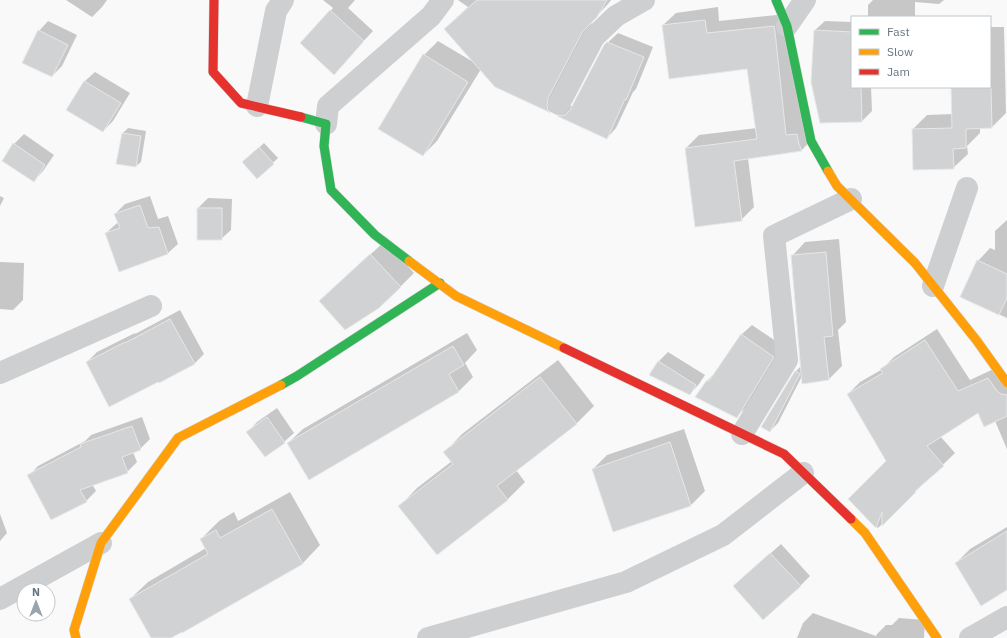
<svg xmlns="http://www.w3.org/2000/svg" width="1007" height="638" font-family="'IBM Plex Sans',sans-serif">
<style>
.shadow{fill:#0003}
.building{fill:#d0d2d3;stroke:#e8e8e8}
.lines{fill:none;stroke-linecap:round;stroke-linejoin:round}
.fast-casing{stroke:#d5d6d7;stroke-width:10}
.slow-casing{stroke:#d5d6d7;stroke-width:10}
.jam-casing{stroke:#d5d6d7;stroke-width:10}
.street{stroke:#cecfd0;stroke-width:22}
.fast{stroke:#30b455;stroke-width:9}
.slow{stroke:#ff9f0a;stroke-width:9}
.jam{stroke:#e5322d;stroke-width:9}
</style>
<rect width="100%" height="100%" fill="#f9f9f9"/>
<path class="shadow" d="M66,0h41l-5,7 -10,10z
M323,0h32l-7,8 25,23 -30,32 -42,-20 32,-35z
M458,0h153l-3,4 -14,15 -35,67 3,16 -11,10 -55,-26 -15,-17 -44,72 -14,14 1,-100 14,-14 37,22 -19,-45 12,-11z
M873,0h71l-5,4 -24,-2v15h-47v-12z
M718,7l1,14 67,-7 28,123 -12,13 -54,8 6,49 -13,13 -55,-72 13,-13 58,-7 -9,-60 -85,-43 13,-12z
M48,21l29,14 -15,31 -10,10 -13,-45z
M825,21l27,1v65h19l1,24 -10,10 -47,-91z
M990,27h14l2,86 -14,14h-12v6l-13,13 1,8 -15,14 -40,-39 14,-14 26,-1 -1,-27h38z
M618,33l35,14 -17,42 -3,3 -17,36 -9,10 -49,-22 10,-10h5l32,-61z
M95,72l35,21 -17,28 -10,10 -35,-22 17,-28z
M128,128l18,3 -5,31 -5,4 -13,-33z
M24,134l30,21 -11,16 -9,10 -20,-37z
M264,143l14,15 -21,20 -9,-20z
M0,196l4,2 -4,8z
M150,196l8,23 10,-3 10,28 -10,9 -62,-20 10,-9 3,-2 -4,-8 10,-10z
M208,198l24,1 -1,31 -10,9 -23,-31z
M1007,220v98l-46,-21 17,-36 12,-13 5,2v-19z
M839,239l7,83 -8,8 4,36 -13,13 -27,-3 -24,47 -8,8 -8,-4 34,-56 5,-5 -9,-110 13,-14z
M385,241l29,32 -14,14h-65z
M0,262l24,1 -1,37 -10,10 -13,-1z
M180,310l24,44 -10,10 -107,-2 10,-10 38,-19v1z
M752,325l31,21 -36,61 -10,9 -41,-19 12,-17 8,-8 26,-38z
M937,329l33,51 30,-14 7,10v73l-12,-28 -17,-9 -38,24 15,17 -77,75 -29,-29 38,-38 -39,-67 12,-12 21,-12 13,-13z
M467,333l10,17 -12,13 8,14 -14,14 -150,88 -21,-36 15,-14z
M668,352l37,23 -6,9 -9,10 -31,-33z
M558,360l36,46 -18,18 -60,46 9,12 -18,18 -107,6 17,-18 35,-27 -7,-9 17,-18z
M277,408l17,25 -10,9 -36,-10 9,-10z
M142,417l8,22 -10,10 -7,3 4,10 -10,10 -35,12 4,7 -10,10 -57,-25 9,-10 47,-25 6,-6z
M684,429l21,62 -14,14 -77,26 -21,-62 14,-14z
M290,492l30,53 -17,18 -134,75h-17l-22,-39 18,-17 58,-34 -5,-9 18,-18 15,-9 4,9z
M0,514l7,19 -7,8z
M1007,527v62l-51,-26 14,-14z
M781,544l29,32 -10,10 -56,-9z
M813,613l63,23 1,-2 9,-9h6l7,-7 26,2 -1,18h-127l6,-15z"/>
<path class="building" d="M477,0h130l-10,17 -14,14 -35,67 -1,7 1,5 3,3 -56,-26 -51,-58z
M330,10l34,31 -30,34 -34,-32z
M705,20l2,13 67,-7 1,6 11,103 11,-1 2,10 3,7 -68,10 8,60 -47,6 -10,-79 72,-9 -10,-70 -78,10 -7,-54z
M38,30l30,15 -16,32 -30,-14z
M814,30l38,2v55h9l1,35 -42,1 -9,-41z
M607,42l37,15 -18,43 -1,-1 -18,40 -50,-23 8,-1 5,-5 34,-65z
M423,54l45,28 -45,74 -45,-27z
M84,81l37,22 -18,29 -37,-22z
M951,87h40l1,41 -26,1v19l-13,1 1,20 -41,1 -1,-41 40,-1z
M122,133l19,3 -5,31 -20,-3z
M13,143l32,22 -11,17 -32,-21z
M259,147l15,17 -17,15 -15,-17z
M140,205l8,23 11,-1 9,27 -49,18 -14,-39 15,-5 -6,-14z
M197,208h25v32h-25z
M826,252l7,84 -9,1 5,43 -27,4 -11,-129z
M370,254l31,33 -22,21 -34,22 -26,-29z
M977,260l30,14v24l-8,17 -39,-18z
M170,319l25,45 -36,19 -1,-1 -49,25 -23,-45 39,-20v1z
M741,334l33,23 -37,61 -42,-21 12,-17 2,1z
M925,340l33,51 30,-13 9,13 4,3 6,1v21l-23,11 -6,-14 -51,33 17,20 -29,25 1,1 -34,34v-14l-6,16 -28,-29 38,-38 -39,-67 36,-21 -3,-4z
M453,346l11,19 -15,9 10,18 -150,88 -22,-37z
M658,361l38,24 -6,10 -41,-20z
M795,371l5,3 -30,58 -9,-5z
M540,377l37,47 -80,62 11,14 -71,55 -39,-49 55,-42 -10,-12z
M267,417l18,26 -20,14 -19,-25z
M132,426l9,24 -19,7 6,16 -48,17 7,12 -36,18 -24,-45 54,-28 -1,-3z
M670,442l21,64 -78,26 -21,-63z
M272,509l31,55 -121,69v-1l-11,6h-20l-22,-39 79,-45 -8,-15 16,-9 4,8z
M1007,531v59l-26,16 -26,-43z
M770,553l31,33 -38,34 -30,-34z"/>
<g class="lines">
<g class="fast-casing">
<path id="fast" d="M776,0l11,26 24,115 17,30
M301,117l25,7 -2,22 7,44 44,45 34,26
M281,385l16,-9 143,-93"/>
</g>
<g class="slow-casing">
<path id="slow" d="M828,171l9,15 78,77 62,78 30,42
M409,261l47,35 108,52
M851,519l14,14 72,105
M76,638l-2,-8 27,-87 77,-105 103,-53"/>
</g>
<g class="jam-casing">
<path id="jam" d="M214,0l-1,72 28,31 60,14
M564,348l220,106 67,65"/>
</g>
<path class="street" d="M787,26l18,-26
M559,104l35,-67 22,-21 28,-16
M257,106l19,-95 7,-11
M326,124l2,-18 103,-90 12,-16
M933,286l34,-98
M0,373l151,-67
M742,434l45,-74 -13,-124 77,-37
M0,599l101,-56
M428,638l198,-56 97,-47 80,-62
M970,638l37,-21"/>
<use href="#fast" class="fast"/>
<use href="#slow" class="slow"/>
<use href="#jam" class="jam"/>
</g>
<rect x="851" y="16" width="140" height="72" fill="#ffffff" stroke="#c1c8cd"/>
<rect x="859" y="29" width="20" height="6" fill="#30b455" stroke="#c1c8cd"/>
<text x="887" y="36" font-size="12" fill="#657683">Fast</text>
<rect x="859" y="49" width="20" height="6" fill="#ff9f0a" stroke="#c1c8cd"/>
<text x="887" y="56" font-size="12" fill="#657683">Slow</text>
<rect x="859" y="69" width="20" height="6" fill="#e5322d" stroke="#c1c8cd"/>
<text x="887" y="76" font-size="12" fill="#657683">Jam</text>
<g transform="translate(36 602)"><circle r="19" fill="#ffffff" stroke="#c1c8cd"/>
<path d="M0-3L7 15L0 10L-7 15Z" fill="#99a4ac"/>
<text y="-6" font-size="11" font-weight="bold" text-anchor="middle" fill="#657683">N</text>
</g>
</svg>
